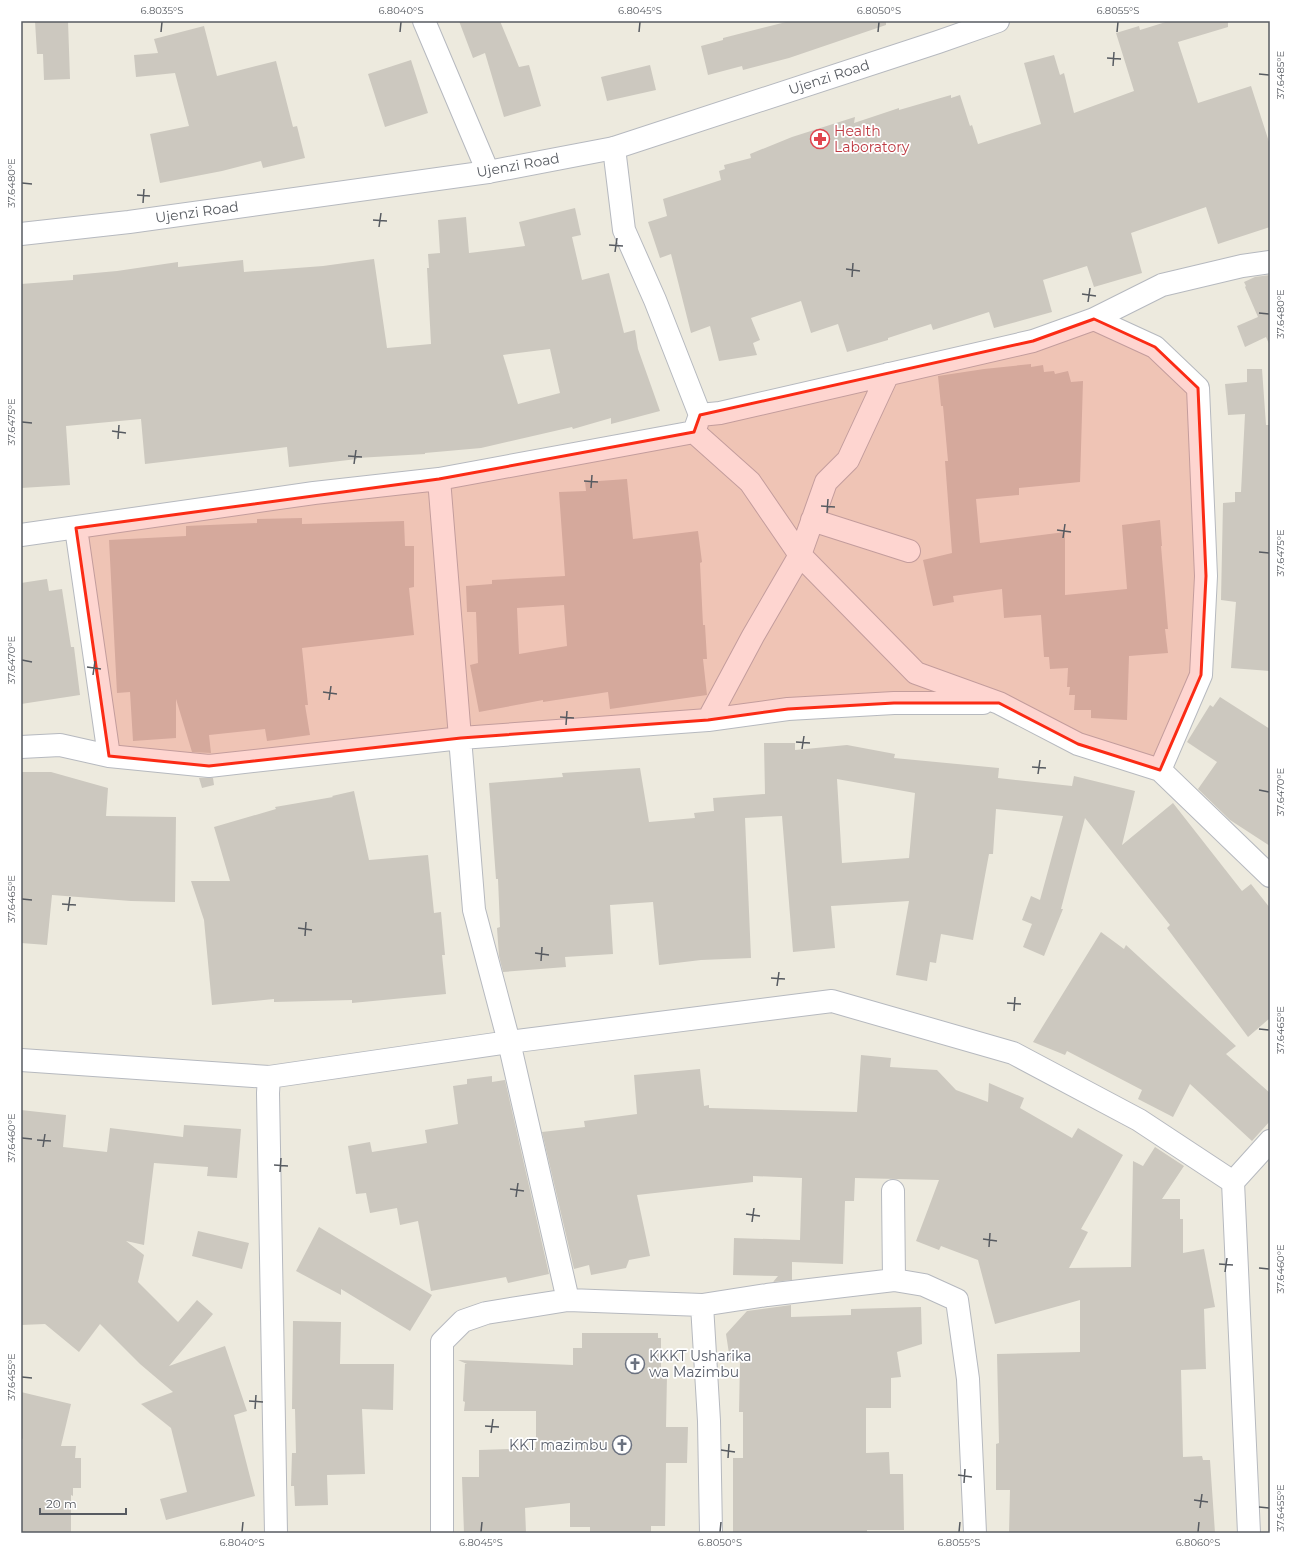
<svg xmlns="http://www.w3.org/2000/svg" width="1291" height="1554" font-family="Montserrat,sans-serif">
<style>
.building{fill:#ccc8bf;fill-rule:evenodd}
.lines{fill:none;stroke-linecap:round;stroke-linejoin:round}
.minor-casing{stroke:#b6b9bf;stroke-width:24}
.tertiary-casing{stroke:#b6b9bf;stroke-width:24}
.minor{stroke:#fff;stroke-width:22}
.tertiary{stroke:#fff;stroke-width:22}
.marked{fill:#fb2b15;fill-opacity:0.2;stroke:#fb2b15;stroke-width:3;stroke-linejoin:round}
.ticks{fill:none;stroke:#575b61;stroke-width:1.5}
.labels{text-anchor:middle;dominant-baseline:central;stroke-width:3.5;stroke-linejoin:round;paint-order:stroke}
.street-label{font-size:14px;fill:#575b61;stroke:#fff}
.health-label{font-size:14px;fill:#be3a42;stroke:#fff;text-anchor:start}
.worship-label{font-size:14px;fill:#5b616d;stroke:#fff;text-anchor:start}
.neatline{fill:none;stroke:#575b61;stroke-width:1.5}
.ticks-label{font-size:10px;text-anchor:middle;fill:#575b61}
</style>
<rect width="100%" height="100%" fill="#edeade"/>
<path class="building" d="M35,21h33l2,58 -26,1 -1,-26h-6z
M459,21h41l19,46 10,-2 12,41 -37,11 -19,-64 -12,5z
M790,21h96v4l-97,33 -46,12 -1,-4 -34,9 -7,-29 22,-6v-2z
M1169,21h59v6l-50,15 20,61 53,-17 19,59v82l-52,17 -12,-37 -75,26 11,40 -48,14 -7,-21 -44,14 9,32 -58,16 -5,-16 -56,18 -2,-6 -43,14v2l-41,12 -9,-28 -27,9 -10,-32 -50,17 9,22 -7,3 4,12 -38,6 -9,-35 -19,7 -20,-79 -11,4 -12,-36 19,-6 -4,-17 58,-19 -2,-9 6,-2 -1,-4 27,-7 -1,-4 42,-17 63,-20 -1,6 45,-15v2l52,-15v3l9,-3 10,31 2,-1 6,19 63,-20 -17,-61 30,-8 6,20 4,-2 10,40 60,-22 -18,-58 23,-7 1,4z
M204,26l13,50 59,-15 17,66 4,-1 8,32 -42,10 -2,-7 -39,10 -62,12 -10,-49 39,-8 -14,-53 -39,4 -2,-22 24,-2 -4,-14z
M411,60l17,53 -43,14 -17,-53z
M650,65l6,25 -49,11 -6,-24z
M575,208l6,27 -9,2 10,43 27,-7 15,60 11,-3 3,19 22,62 -49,13v-6l-38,11 -1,-2 -91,21 -56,5v1l-68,4v1l-68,8 -2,-20 -142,17 -4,-45 -75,7 4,59 -49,3v-204l52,-4v-5l44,-4 61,-9v5l65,-7 1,12 79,-6 51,-7 13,89 44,-4 -4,-76h2l-1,-14 12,-1 -2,-33 28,-3 3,36 56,-7 -6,-24zM550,349l10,44 -42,11 -15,-49z
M1270,275v71l-4,-9 -21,10 -8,-21 21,-9 -13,-30 1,-1 -2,-4 11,-5z
M1031,364v3l12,-2 1,7 10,-1 1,3 13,-3 3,11 12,-1 -3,101 -61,6v7l-43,4 4,44 85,-11v63l62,-6 -5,-64 38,-5 2,26h-1l7,83h-3l3,24 -39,3 -2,64 -36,-2v-8h-17l1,-15h-6l1,-8h-3l1,-19 -18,1 -1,-12h-5l-3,-42 -37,3 -2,-29 -49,7 1,6 -21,4 -10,-46 29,-7 -7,-92h3l-5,-55h-2l-3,-30 46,-7z
M1247,369h15l4,56h4v246l-39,-3 5,-66 -15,-2 2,-97 12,-1v-10h6l4,-78 -17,1 -3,-31 22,-2z
M627,479l6,60 65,-8 4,31 -2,1 3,62h2l2,34h-4l4,36 -97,14 -2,-17 -65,10v-2l-64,12 -9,-47 8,-2 -2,-51h-9l-1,-26 26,-2v-4l73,-4 -6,-84 27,-1 -1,-9zM564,605l3,41 -48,8 -2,-46z
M302,518v6l102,-3 1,25h9v41l-5,1 5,47 -112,13 6,57h-3l5,30 -43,6 -2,-12 -56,6 2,18 -19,-1 -16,-53v39l-43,3 -3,-49 -13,1 -8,-153 77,-4v-10l71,-3v-4z
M47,579l2,12 13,-2 9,58h3l6,48 -59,9v-121z
M1220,697l50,32v117l-40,-26 -32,-31 19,-27 -30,-20 23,-37 3,2z
M764,743h31v7l52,-5 48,9 -1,4 105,10 -1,10 74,8 2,-10 61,15 -13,54 51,-42 69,88 9,-7 19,24v110l-22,19 -81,-109 3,-3 -85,-107 -24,91h2l-19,47 -21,-9 9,-23 -10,-4 9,-24 9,4 23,-84 -67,-7 -3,45h-4l-16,86 -32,-6 -5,29 -6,-1 -3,19 -31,-6 13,-74 -78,5 4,42 -42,4 -11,-136 -37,2 6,140 -50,2 -42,5 -6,-63 -43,3 3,49 -48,3 1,10 -63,5 -4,-16 -2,-28 3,-1 -2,-48h-2l-7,-96 74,-6 -1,-4 78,-5 9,54 46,-4 -1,-5 20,-2 -1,-13 52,-4zM837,779l78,14 -6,65 -67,5z
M21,772h30l57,16 -2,28 70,1 -1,85 -44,-1 -79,-6 -5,50 -26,-2z
M199,778h14l1,7 -12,3z
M354,791l15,69 59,-5 6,58 7,-1 4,43h-3l4,39 -94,9v-3l-78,2v-3l-62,6 -8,-85 -13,-39h39l-16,-54 62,-18 -1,-2 58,-10 -1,-1z
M1101,932l23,17 2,-4 110,101 -10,8 44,39v28l-18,20 -62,-57 -17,33 -35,-18 4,-9 -75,-39 -2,4 -32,-13z
M861,1055l30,3 -1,9 47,3 19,20 32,12 1,-19 35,15 -4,10 52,30 6,-10 45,27 -42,74 7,3 -19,36 62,-1 2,-106 10,5 12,-19 29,19 -22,33h18v20h3v34l21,-4 11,58 -11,2 2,60 -25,1 2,87 19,-1 1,4h7l5,73h-206l1,-43h-14v-46l3,-1 -2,-89 83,-2v-52l-85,24 -17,-64 -37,-14 -2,4 -23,-9 23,-61 -84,-2 -1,23h-9l-2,63 -51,-2v18l-19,2 5,-6 -45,-1 1,-37 66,2 2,-62 -49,-2v6l-116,13 13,61 -21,4 -3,8 -35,7 -2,-10 -15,4 -32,-137 43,-5 -1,-6 53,-7 -3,-39 66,-6 4,37 5,-1v3l148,4z
M492,1076v6l13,-2 44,194 -41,9 -2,-6 -75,14 -13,-70 -18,4 -3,-17 -27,5 -4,-20 -10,1 -8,-48 22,-4 2,10 55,-9 -2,-13 33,-6 -5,-38 14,-2v-5z
M21,1110l45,5 -3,32 44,5 3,-24 73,9 1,-12 57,4 -4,49 -30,-2 1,-9 -54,-4 -10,82 -18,-4 18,14 -6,27 40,40 19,-22 16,14 -44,52 56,-20 22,65 -13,4 21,81 -89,24 -6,-21 27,-7 -16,-64 -30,-24 32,-12 -33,-28 -40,-40 -21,28 -34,-28 -24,1z
M319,1227l113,68 -22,36 -69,-42v6l-45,-24z
M198,1231l51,12 -7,26 -50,-13z
M791,1305v12l60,-2v-6l70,-2 1,37 -25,8 4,25 -10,1v30h-25v45l23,-1 1,22h13l1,56h-37v3h-134v-75h10v-46h-4l1,-52h-10l-4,-26 21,-23z
M293,1321l48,1 -1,42h54l-1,46 -31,-1 3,65 -38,1 1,30 -33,1 -1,-20h-3l1,-33h4l-1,-44h-3z
M582,1333h76v5h3v37h6l-1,52h22l-1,36h-21l-1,63h-14v7h-61v-6h-20v-24l-45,5 1,25h-62l-2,-56h17v-27l57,-2v-37h-72l1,-9 -2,-1 2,-37h2l-9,-4 115,5v-17h9z
M21,1392l50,12 -10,42h15l-1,12h6v30h-8v8l-2,-1v38h-49l1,-94 -2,-1z"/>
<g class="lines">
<g class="minor-casing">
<path id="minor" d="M424,21l64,151
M614,148l10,82 31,70 45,115
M1094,319l61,28 43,41 8,188 -5,99 -41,95
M694,432l6,-17 20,-2 313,-72 61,-22 68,-34 80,-19 28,-4
M812,520l97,31
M76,528l33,228
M21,535l293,-42 125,-14
M708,720l45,-84 47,-81 26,-73 22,-22 40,-86
M21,747l39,-2 49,11 100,10 252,-28 247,-18 80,-11 106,-6h89
M21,1060l248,17 240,-35 323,-41 181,52 126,67 94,62 16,351
M269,1077l-1,16 8,440
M1233,1182l37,-41
M893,1191l1,89
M568,1300l-59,-258 -35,-132 -35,-431 255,-47 56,50 50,73 116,118 83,30 79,41 82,26 110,106
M702,1305l7,116 2,112
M442,1533v-191l21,-21 23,-8 82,-13 134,5 65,-10 127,-15 30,5 33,15 11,79 7,154"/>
</g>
<g class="tertiary-casing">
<path id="tertiary" d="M21,234l108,-12 359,-50 126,-24 324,-106 60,-21"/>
</g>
<use href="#minor" class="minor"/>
<use href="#tertiary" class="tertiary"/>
</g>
<path class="marked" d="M1094,319l61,28 43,41 8,188 -5,99 -41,95 -82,-26 -79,-41h-105l-106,6 -80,11 -247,18 -252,28 -100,-10 -33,-228 363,-49 255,-47 6,-17 333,-74z"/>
<path class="ticks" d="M161,32l1,-10M400,32l1,-10M639,32l1,-10M878,32l1,-10M1117,32l1,-10M1107,58l14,1M1113,66l1,-14M1259,74l10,1M22,183l10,1M137,195l13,1M143,203l1,-14M373,220l14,1M379,227l2,-14M609,245l14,1M615,252l2,-14M846,269l14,2M852,277l1,-14M1082,294l14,2M1088,302l2,-14M1259,313l10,1M22,422l10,1M112,431l14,2M118,439l1,-14M348,456l14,1M354,464l2,-14M584,481l14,1M591,488l1,-13M821,506l14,1M827,513l1,-14M1057,530l14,2M1063,538l2,-14M1259,552l10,1M22,660l10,2M87,667l14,2M93,675l2,-14M323,692l14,2M329,700l2,-14M560,717l14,1M566,725l1,-14M796,742l14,1M802,749l2,-13M1032,767l14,1M1038,774l2,-14M1259,790l10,2M22,899l10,1M62,904l14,1M68,911l2,-14M298,928l14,2M305,936l1,-14M535,953l14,2M541,961l1,-14M771,978l14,1M777,986l2,-14M1007,1003l14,1M1014,1011l1,-14M1259,1029l10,1M22,1138l10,1M37,1140l14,1M43,1147l2,-13M274,1165l14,1M280,1172l1,-14M510,1189l14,2M516,1197l2,-14M746,1214l14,2M752,1222l2,-14M983,1239l14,2M989,1247l1,-14M1219,1264l14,1M1259,1268l10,1M1225,1272l2,-14M22,1377l10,1M249,1401l14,1M255,1409l1,-14M485,1426l14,1M491,1433l2,-14M721,1450l14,2M728,1458l1,-14M958,1475l14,2M964,1483l1,-14M1194,1500l14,2M1259,1507l10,1M1200,1508l2,-14M242,1532l1,-10M481,1532l1,-10M720,1532l1,-10M959,1532l1,-10M1198,1532l1,-10"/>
<defs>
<g id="pharmacy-ring" transform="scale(1)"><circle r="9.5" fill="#fff" stroke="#e0444e" stroke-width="1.5"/><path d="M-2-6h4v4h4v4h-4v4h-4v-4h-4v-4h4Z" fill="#e0444e"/></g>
<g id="church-ring" transform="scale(1)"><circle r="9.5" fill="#fff" stroke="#6b7280" stroke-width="1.5"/><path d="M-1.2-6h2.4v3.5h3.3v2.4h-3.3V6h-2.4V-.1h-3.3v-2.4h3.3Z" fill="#6b7280"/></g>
</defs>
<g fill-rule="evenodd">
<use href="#pharmacy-ring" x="820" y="139"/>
<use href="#church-ring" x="635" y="1364"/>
<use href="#church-ring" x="622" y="1445"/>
</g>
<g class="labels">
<g class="street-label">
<text transform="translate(829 77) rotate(-18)">Ujenzi Road</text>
<text transform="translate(518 165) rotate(-10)">Ujenzi Road</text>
<text transform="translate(197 212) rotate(-8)">Ujenzi Road</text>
</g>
<g class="health-label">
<text x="834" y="131">Health<tspan x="834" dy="16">Laboratory</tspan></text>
</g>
<g class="worship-label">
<text x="649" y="1356">KKKT Usharika<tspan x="649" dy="16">wa Mazimbu</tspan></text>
<text x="608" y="1445" text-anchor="end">KKT mazimbu</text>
</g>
</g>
<rect width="1291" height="1554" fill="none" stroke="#ffffff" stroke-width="44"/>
<path d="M40 1508v6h86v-6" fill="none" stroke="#575b61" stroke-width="2"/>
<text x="46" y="1508" font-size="12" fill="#575b61" stroke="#ffffff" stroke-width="3" paint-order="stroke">20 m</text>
<rect x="22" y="22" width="1247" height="1510" class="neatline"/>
<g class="ticks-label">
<text x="162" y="14">6.8035°S</text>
<text x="401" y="14">6.8040°S</text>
<text x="640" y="14">6.8045°S</text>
<text x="879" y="14">6.8050°S</text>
<text x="1118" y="14">6.8055°S</text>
<text transform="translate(1280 75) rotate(-90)" y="4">37.6485°E</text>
<text transform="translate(11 183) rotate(-90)" y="4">37.6480°E</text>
<text transform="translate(1280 314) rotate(-90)" y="4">37.6480°E</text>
<text transform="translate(11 422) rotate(-90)" y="4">37.6475°E</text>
<text transform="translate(1280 553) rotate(-90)" y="4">37.6475°E</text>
<text transform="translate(11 660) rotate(-90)" y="4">37.6470°E</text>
<text transform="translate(1280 792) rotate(-90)" y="4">37.6470°E</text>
<text transform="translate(11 899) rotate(-90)" y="4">37.6465°E</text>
<text transform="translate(1280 1030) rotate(-90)" y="4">37.6465°E</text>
<text transform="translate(11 1138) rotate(-90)" y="4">37.6460°E</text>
<text transform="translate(1280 1269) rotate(-90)" y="4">37.6460°E</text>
<text transform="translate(11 1377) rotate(-90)" y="4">37.6455°E</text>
<text transform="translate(1280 1508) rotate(-90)" y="4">37.6455°E</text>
<text x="242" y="1546">6.8040°S</text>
<text x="481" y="1546">6.8045°S</text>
<text x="720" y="1546">6.8050°S</text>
<text x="959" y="1546">6.8055°S</text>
<text x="1198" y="1546">6.8060°S</text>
</g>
</svg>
